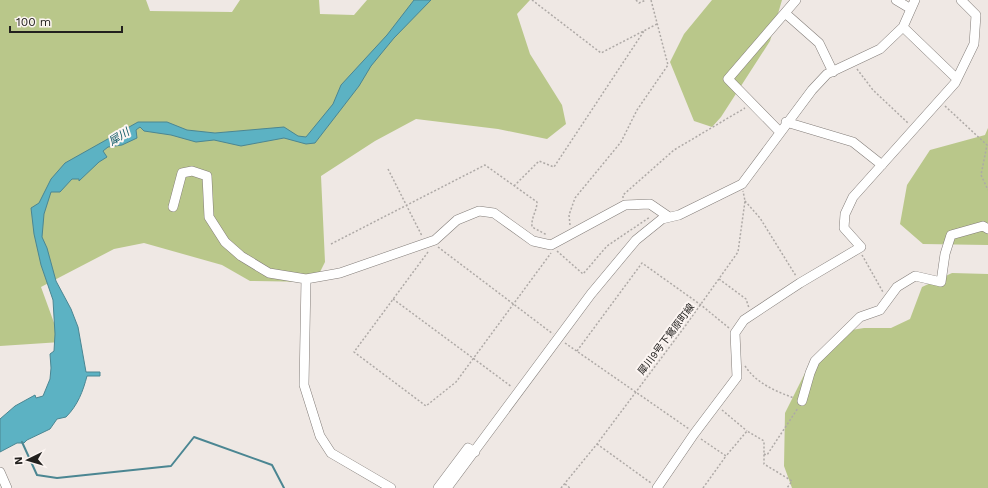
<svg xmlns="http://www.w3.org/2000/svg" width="988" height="488" font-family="'Work Sans','Noto Sans JP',sans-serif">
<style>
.green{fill:#b9c78a}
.water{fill:#5cb2c3;stroke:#4b8692}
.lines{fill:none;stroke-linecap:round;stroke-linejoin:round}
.stream{stroke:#4b8692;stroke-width:2}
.minor-casing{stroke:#837d79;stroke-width:10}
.path{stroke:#aea9a6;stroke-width:1.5;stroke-dasharray:2 2;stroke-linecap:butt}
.minor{stroke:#fff;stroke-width:9}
.labels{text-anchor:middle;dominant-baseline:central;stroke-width:4;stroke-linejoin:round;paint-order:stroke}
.street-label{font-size:10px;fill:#22201e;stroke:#fcf5f2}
.water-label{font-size:11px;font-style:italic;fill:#085562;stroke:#fcf5f2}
</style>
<rect width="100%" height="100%" fill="#efe8e4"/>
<path class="green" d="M0,0h146l4,11 82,1 8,-12h79l1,14 34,1 13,-15h163l-13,14 13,40 32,51 4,19 -19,15 -49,-10 -82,-10 -41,22 -54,35 4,86 -10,20 -65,-1 -28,-16 -78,-22 -30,6 -73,38 20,55 -61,4z
M712,0h70l-12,41 -49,76 -9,10 -18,-6 -24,-59 14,-28z
M988,128v117l-65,-1 -23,-20 7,-39 23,-35 55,-15z
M952,273l36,1v214h-196l-8,-22 1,-53 22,-44 32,-37 25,-4h27l19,-9 12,-32z"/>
<path class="water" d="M414,0h17l-37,38 -23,28 -12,20 -44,57 -9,1 -22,-6 -43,8 -27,-6 -18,2 -25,-7 -27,-4 -4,-4 -4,3 1,8 -15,7 -14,2 -5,4 4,6 -8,5 -20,19v-2h-7l-12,13h-9l-7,22 -2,23 5,11 9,33 15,28 7,18 8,45h14v4h-13c-4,15 -9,29 -21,41l-9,2 -7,10 -23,11 -3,3h-7l-17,9v-33l15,-13 20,-11 1,3 7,-2 7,-17 1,-11 -1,-14 4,-3 1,-17 -2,-34 -12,-35 -7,-31 -3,-26 8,-5 12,-24 14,-16 73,-41h29l20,8 28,3 69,-6 14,9 8,1 27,-33 8,-19 46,-50z"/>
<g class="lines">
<path class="stream" d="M22,442l15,33 20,3 114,-12 23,-29 78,28 12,23"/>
<g class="minor-casing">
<path id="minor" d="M896,0l15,9
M785,13l34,30 14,29
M903,27l54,52
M786,122l67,20 29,23
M779,131l-51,-52 68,-79
M173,207l9,-34 10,-2 15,5 2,41 16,25 16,14 28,17 37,6 34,-6 95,-33 22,-20 22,-9 15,2 39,28 18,4 74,-40 25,-1 19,13
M306,279l-2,106 16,51 11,17 60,35
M802,401l8,-28 5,-12 45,-44 20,-7 17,-23 18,-11 26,6 4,-28 6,-19 32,-9 5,3
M0,472l7,16
M438,488l30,-40 7,4
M447,488l144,-194 45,-54 26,-21 17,-4 63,-31 70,-94 15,-16 53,-25 23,-22 12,-27
M657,488l37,-54 43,-57 -2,-44 9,-13 56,-37 61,-36 -17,-19 1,-14 8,-17 102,-114 19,-39 2,-29 -15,-15"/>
</g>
<path class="path" d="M532,0l69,53 56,-29
M636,0l3,3 7,-3
M857,69l16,21 35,33
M945,106l42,39 -6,30 7,15
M388,169l34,67
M514,186l25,-25 15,6 90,-136
M623,198v-3l51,-45 71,-42
M745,201l15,17 36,58
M570,225l-1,-10 6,-17 46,-56 16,-32 31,-45 -17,-65
M331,244l154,-79 52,37c0,9 -6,15 -5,25l15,8
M438,247l115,87
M557,251l26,23 24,-28 43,-29
M428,252l-74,100 72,54 30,-24 95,-129
M862,255l21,37
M719,279l27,20 3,9
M393,299l119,88
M565,343l124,86
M577,351l65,-88 59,42 28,23
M745,366c11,17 30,25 49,32
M722,410l25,21
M701,439l25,17 21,-25 17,10v23l28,17 -5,7
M597,444l54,39
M764,454l3,1 31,-47
M565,484l5,4
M561,488l36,-44 89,-119 52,-73 7,-51 -2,-10
M703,488l23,-32"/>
<use href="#minor" class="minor"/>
</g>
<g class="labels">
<g class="street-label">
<text transform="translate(666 339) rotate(-53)">犀川9号下鴛原町線</text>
</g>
<g class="water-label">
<text transform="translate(119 137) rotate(-32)">犀川</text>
</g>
</g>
<g transform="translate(28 460) rotate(265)" stroke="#fcf5f2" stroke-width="3" paint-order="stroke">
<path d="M0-3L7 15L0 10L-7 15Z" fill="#22201e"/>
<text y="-6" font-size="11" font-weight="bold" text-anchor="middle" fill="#22201e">N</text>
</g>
<path d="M10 26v6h112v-6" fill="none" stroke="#22201e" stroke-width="2"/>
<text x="16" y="26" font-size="12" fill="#22201e" stroke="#fcf5f2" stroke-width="3" paint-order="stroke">100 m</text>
</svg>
